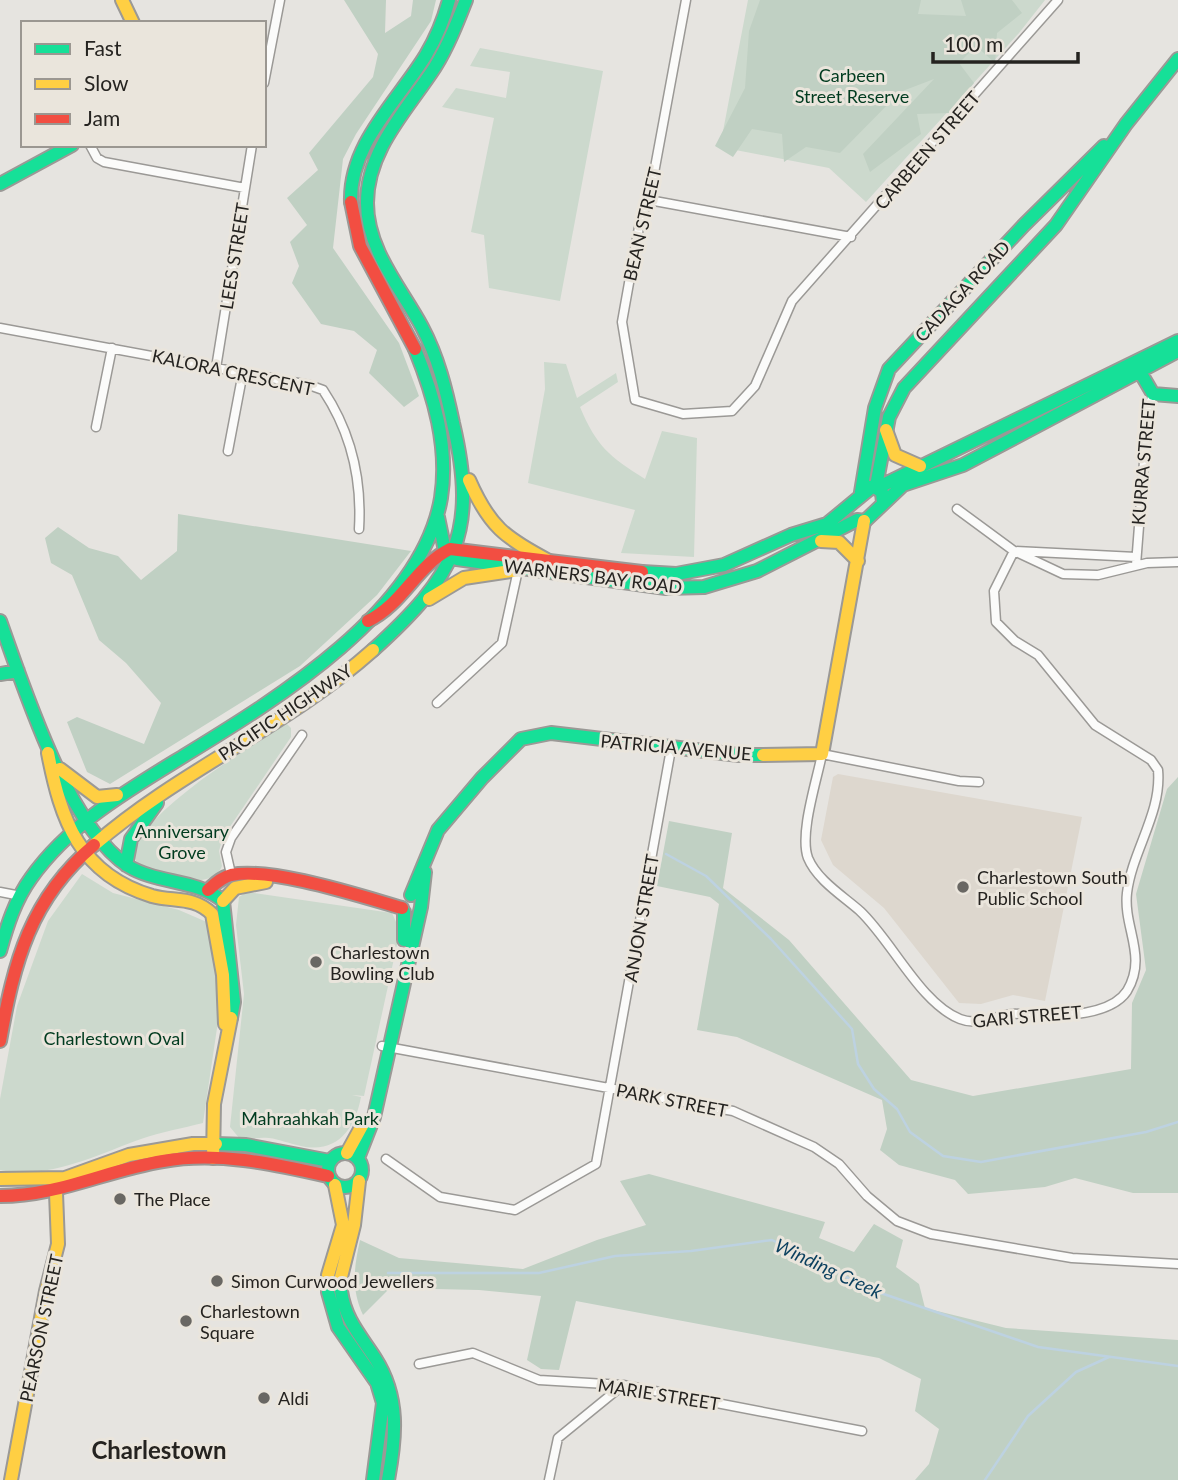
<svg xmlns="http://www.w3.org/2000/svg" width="1178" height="1480" font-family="Lato,sans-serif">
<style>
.built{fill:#ddd7ce}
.green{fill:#ccd9cd}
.forest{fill:#c0d0c3}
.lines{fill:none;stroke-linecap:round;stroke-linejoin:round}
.stream{stroke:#bdd2e1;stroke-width:2.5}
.street-casing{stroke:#9b9996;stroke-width:11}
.fast-casing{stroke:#9b9996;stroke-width:16}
.slow-casing{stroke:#9b9996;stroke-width:16}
.jam-casing{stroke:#9b9996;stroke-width:16}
.street{stroke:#fbfbfa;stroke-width:8}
.fast{stroke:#16e098;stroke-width:12}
.slow{stroke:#ffcf43;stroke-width:12}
.jam{stroke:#f24e42;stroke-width:12}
.poi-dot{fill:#696763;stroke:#eae5dc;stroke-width:2.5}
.labels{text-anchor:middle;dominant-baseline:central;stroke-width:6;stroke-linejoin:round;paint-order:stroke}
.park-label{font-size:18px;fill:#003b1f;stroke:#eae5dc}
.street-label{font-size:18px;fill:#252320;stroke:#eae5dc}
.poi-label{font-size:18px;fill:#252320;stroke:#eae5dc;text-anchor:start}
.water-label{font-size:19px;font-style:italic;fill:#0a3f5e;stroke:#eae5dc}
.district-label{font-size:24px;font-weight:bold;fill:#252320;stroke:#eae5dc}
</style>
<rect width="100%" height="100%" fill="#e6e4e0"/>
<path class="built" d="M838,774l244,43 -37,184 -32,-6 -32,9 -22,-1 -75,-95 -51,-43 -12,-25 12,-63z"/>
<path class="green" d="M748,0h297l-26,33 -153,169 -37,-34 -109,-21z
M480,48l123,23 -43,230 -71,-13 -5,-53 -13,-3 23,-114 -52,-11 14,-19 50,10 4,-26 -40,-6z
M544,362l22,2 11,34 39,-25 2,9 -38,25c17,40 29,49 65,72l17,-48 35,7 -3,119 -73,-4 14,-43 -107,-27 17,-94z
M286,723l5,5v9l-68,100 -4,14 3,15c-10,27 -69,11 -85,-4 -4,-5 -4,-10 -5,-16 39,-52 100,-87 154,-123z
M82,874l31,19 66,17 30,13 12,78 -18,122c-20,5 -42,9 -62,16 -45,16 -92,41 -141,31v-71l17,-93 31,-85z
M247,892l145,21 8,18 -36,165 -12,-1 9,2c-6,32 -24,57 -60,49 -11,-2 -22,-7 -32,-8 -9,-1 -20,1 -29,1l-10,-12 14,-133 -8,-69 3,-28z"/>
<path class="forest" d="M344,0h42l-1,33 26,-17 2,-16h23l-5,21 -75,113 -13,25 -10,89 66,95 20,53 -15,11 -35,-34 8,-23 -23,-19 -33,-7 -29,-41 7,-17 -9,-24 17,-17 -20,-27 31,-28 -9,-17 64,-76 5,-23z
M760,0h161l-3,14 48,2 -5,-16h51l10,13 -25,20 -2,30 -19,-17 -17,17 15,20 -24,30 -33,1 4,20 -51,38 -7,-18 71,-75 -34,13 -60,61 -34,-6 -22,15 -2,-28 -30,-5 -19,28 -18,-11 30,-58 4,-57z
M178,514l233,37 -34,44 -77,71 -190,118 -23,-12 -20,-50 10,-5 67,27 17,-41 -35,-40 -27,-23 -27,-65 -21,-12 -6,-25 13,-11 31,21 29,8 23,24 36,-29z
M1178,777v416h-45l-58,-15 -30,9 -77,7 -13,-14 -56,-15 -19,-15 7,-21 -5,-29 -145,-63 -40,-7 22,-126 -9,-7 -53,-11 12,-65 63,12 -9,55 66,52 122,140 62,16 158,-27 1,-66 14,-33 -10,-76 31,-105z
M649,1174l176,48 -6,16 35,14 20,-28 29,16 -7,27 23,17 6,24 81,20 172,12v140h-263l14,-16 10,-35 -24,-18 6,-32 -42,-21 -303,-57 -17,69 -18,-1 -14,-9 14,-64 -62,-6 -89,-2 -27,27c-12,-26 -9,-48 -3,-75l39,18 124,11 74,-29 49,-15 -26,-44z"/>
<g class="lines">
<path class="stream" d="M666,854l40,22 65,63 81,90 6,35 16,25 23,20 13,23 33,24 38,6 165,-30 32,-10
M388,1273h151l76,-17 76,-5 81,-11 100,50 166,57 140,19
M985,1480l43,-64 48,-44 33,-15"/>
<g class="street-casing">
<path id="street" d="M686,0l-37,200 -8,16 -19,106 13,78 48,14 49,-3 23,-25 37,-85 266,-301
M264,83l16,-83
M90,145l7,13 7,4 141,26
M649,200l202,37
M0,328l309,57 14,5c28,42 39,89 36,139
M216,368l36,-223
M96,427l16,-79
M228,451l15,-79
M957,509l57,42 49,23 35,1 49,-12 31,-1
M1014,551l122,6
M1136,565l12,-155 5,-16
M437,703l65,-60 16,-73
M979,782l-20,-1 -137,-27c-5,26 -23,80 -14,104 9,22 35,38 52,53 32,30 60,92 100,108 17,7 35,-3 52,-5 10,-1 21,2 31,2 25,0 69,-2 84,-25 21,-35 -4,-63 0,-98 5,-42 35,-80 31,-123l-7,-10 -56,-35 -57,-70 -23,-14 -19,-19 -2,-31 20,-40
M231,874l-5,-22 5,-14 71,-103
M0,892l21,4
M382,1046l351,65 81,36 25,17 28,32 30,25 34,13 141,24 106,6
M386,1159l54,38 75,13 81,-46 75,-415
M419,1364l54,-11 66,27 84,5 239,46
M549,1480l9,-42 65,-53"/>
</g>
<g class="fast-casing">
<path id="fast" d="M0,184l72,-39
M351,202c-2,-58 47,-101 75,-147 10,-17 18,-36 23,-55
M1136,365l17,29 25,2
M876,486l13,-69 15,-29 152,-163 70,-101 52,-65
M879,487l299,-146
M861,492l14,-84 14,-39 135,-144 80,-79
M438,517l7,34 12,8 209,29 38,-1 53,-16 100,-51 8,1 38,-36 60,-20 215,-114
M642,572l34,2 48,-9 67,-30 36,-11 46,-38 9,6 1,11
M0,621c24,67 68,206 128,245 29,18 69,13 95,35l11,101 -3,16
M373,650c82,-74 106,-117 80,-227 -7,-33 -15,-66 -31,-96 -21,-39 -55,-77 -55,-124 0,-54 41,-94 68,-136 13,-21 22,-44 31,-67
M0,674l18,-3
M126,865l5,-26 26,-36
M411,895l27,-65 44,-52 39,-39 30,-6 188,22h24
M404,912v28
M0,951c7,-25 15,-51 31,-73 39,-55 99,-89 156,-124 90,-55 235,-144 254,-256 8,-51 -7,-102 -26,-149
M216,1144l30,1 84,16
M328 1170a17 17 0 1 1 34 0a17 17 0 1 1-34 0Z
M358,1158l16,-41 47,-210 4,-35
M341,1291c4,28 19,44 34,67 25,39 21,79 13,122
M328,1292l10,35 39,56 6,20 -10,77"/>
</g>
<g class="slow-casing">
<path id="slow" d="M122,0l11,23
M886,430l9,25 25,11
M469,480c20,46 36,58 80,81
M821,541l18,1 19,19
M429,599l35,-21 54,-8
M48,753c13,67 31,121 104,143 22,6 42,0 60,18l11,61 2,49
M763,755l59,-1 42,-233
M60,769l37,28 20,-2
M94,845c86,-75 194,-119 279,-195
M223,901l12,-13 31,-6
M347,1153l17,-31
M213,1158l1,-54 17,-86
M0,1179l65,-1 64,-23 64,-11h23
M328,1275l15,-50 -8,-40
M341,1277l13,-52 5,-44
M11,1480l35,-189 12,-47 -2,-51 3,-8"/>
</g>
<g class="jam-casing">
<path id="jam" d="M351,202l9,44 55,103
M368,621c35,-17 48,-55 82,-72l192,23
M208,890c7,-6 14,-13 23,-15 41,-8 129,21 171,33
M0,1041c14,-79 30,-142 94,-196
M0,1196c58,0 107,-26 163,-35 55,-10 111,3 165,15"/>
</g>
<use href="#street" class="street"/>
<use href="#fast" class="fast"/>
<use href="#slow" class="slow"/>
<use href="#jam" class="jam"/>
</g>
<g class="poi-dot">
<circle cx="963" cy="887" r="7"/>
<circle cx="316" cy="962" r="7"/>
<circle cx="120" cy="1199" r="7"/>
<circle cx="217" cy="1281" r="7"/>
<circle cx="186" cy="1321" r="7"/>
<circle cx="264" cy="1398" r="7"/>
</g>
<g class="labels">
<g class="park-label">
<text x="852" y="75">Carbeen<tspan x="852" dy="21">Street Reserve</tspan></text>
<text x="182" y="831">Anniversary<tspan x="182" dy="21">Grove</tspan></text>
<text x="114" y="1038">Charlestown Oval</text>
<text x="310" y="1118">Mahraahkah Park</text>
</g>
<g class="street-label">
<text transform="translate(927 150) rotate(-49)">CARBEEN STREET</text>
<text transform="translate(642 224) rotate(-77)">BEAN STREET</text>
<text transform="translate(234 256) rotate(-81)">LEES STREET</text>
<text transform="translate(962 291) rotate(-47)">CADAGA ROAD</text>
<text transform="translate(233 372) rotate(12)">KALORA CRESCENT</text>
<text transform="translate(1143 462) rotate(-85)">KURRA STREET</text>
<text transform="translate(593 576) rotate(7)">WARNERS BAY ROAD</text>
<text transform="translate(285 712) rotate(-34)">PACIFIC HIGHWAY</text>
<text transform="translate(676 747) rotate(5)">PATRICIA AVENUE</text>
<text transform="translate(641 918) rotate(-80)">ANJON STREET</text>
<text transform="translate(1027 1016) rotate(-5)">GARI STREET</text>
<text transform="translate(672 1100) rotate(11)">PARK STREET</text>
<text transform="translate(41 1328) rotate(-78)">PEARSON STREET</text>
<text transform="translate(659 1394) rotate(9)">MARIE STREET</text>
</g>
<g class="poi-label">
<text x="977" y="877">Charlestown South<tspan x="977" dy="21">Public School</tspan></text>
<text x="330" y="952">Charlestown<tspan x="330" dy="21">Bowling Club</tspan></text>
<text x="134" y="1199">The Place</text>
<text x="231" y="1281">Simon Curwood Jewellers</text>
<text x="200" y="1311">Charlestown<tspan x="200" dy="21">Square</tspan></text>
<text x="278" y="1398">Aldi</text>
</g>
<g class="water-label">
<text transform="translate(829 1268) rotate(25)">Winding Creek</text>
</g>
<g class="district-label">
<text x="159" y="1449">Charlestown</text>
</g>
</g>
<rect x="21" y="21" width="245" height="126" fill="#eae5dc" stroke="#9b9791" stroke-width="2"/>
<rect x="35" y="44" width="35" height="10" fill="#16e098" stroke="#9b9791" stroke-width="2"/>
<text x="84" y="56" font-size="21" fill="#252320">Fast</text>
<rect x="35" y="79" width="35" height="10" fill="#ffcf43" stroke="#9b9791" stroke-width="2"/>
<text x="84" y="91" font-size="21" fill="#252320">Slow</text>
<rect x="35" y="114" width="35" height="10" fill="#f24e42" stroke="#9b9791" stroke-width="2"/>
<text x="84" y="126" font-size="21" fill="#252320">Jam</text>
<path d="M933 52v10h145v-10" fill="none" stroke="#252320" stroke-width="3.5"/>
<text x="944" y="52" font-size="21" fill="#252320" stroke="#eae5dc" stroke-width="5" paint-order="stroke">100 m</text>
</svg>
